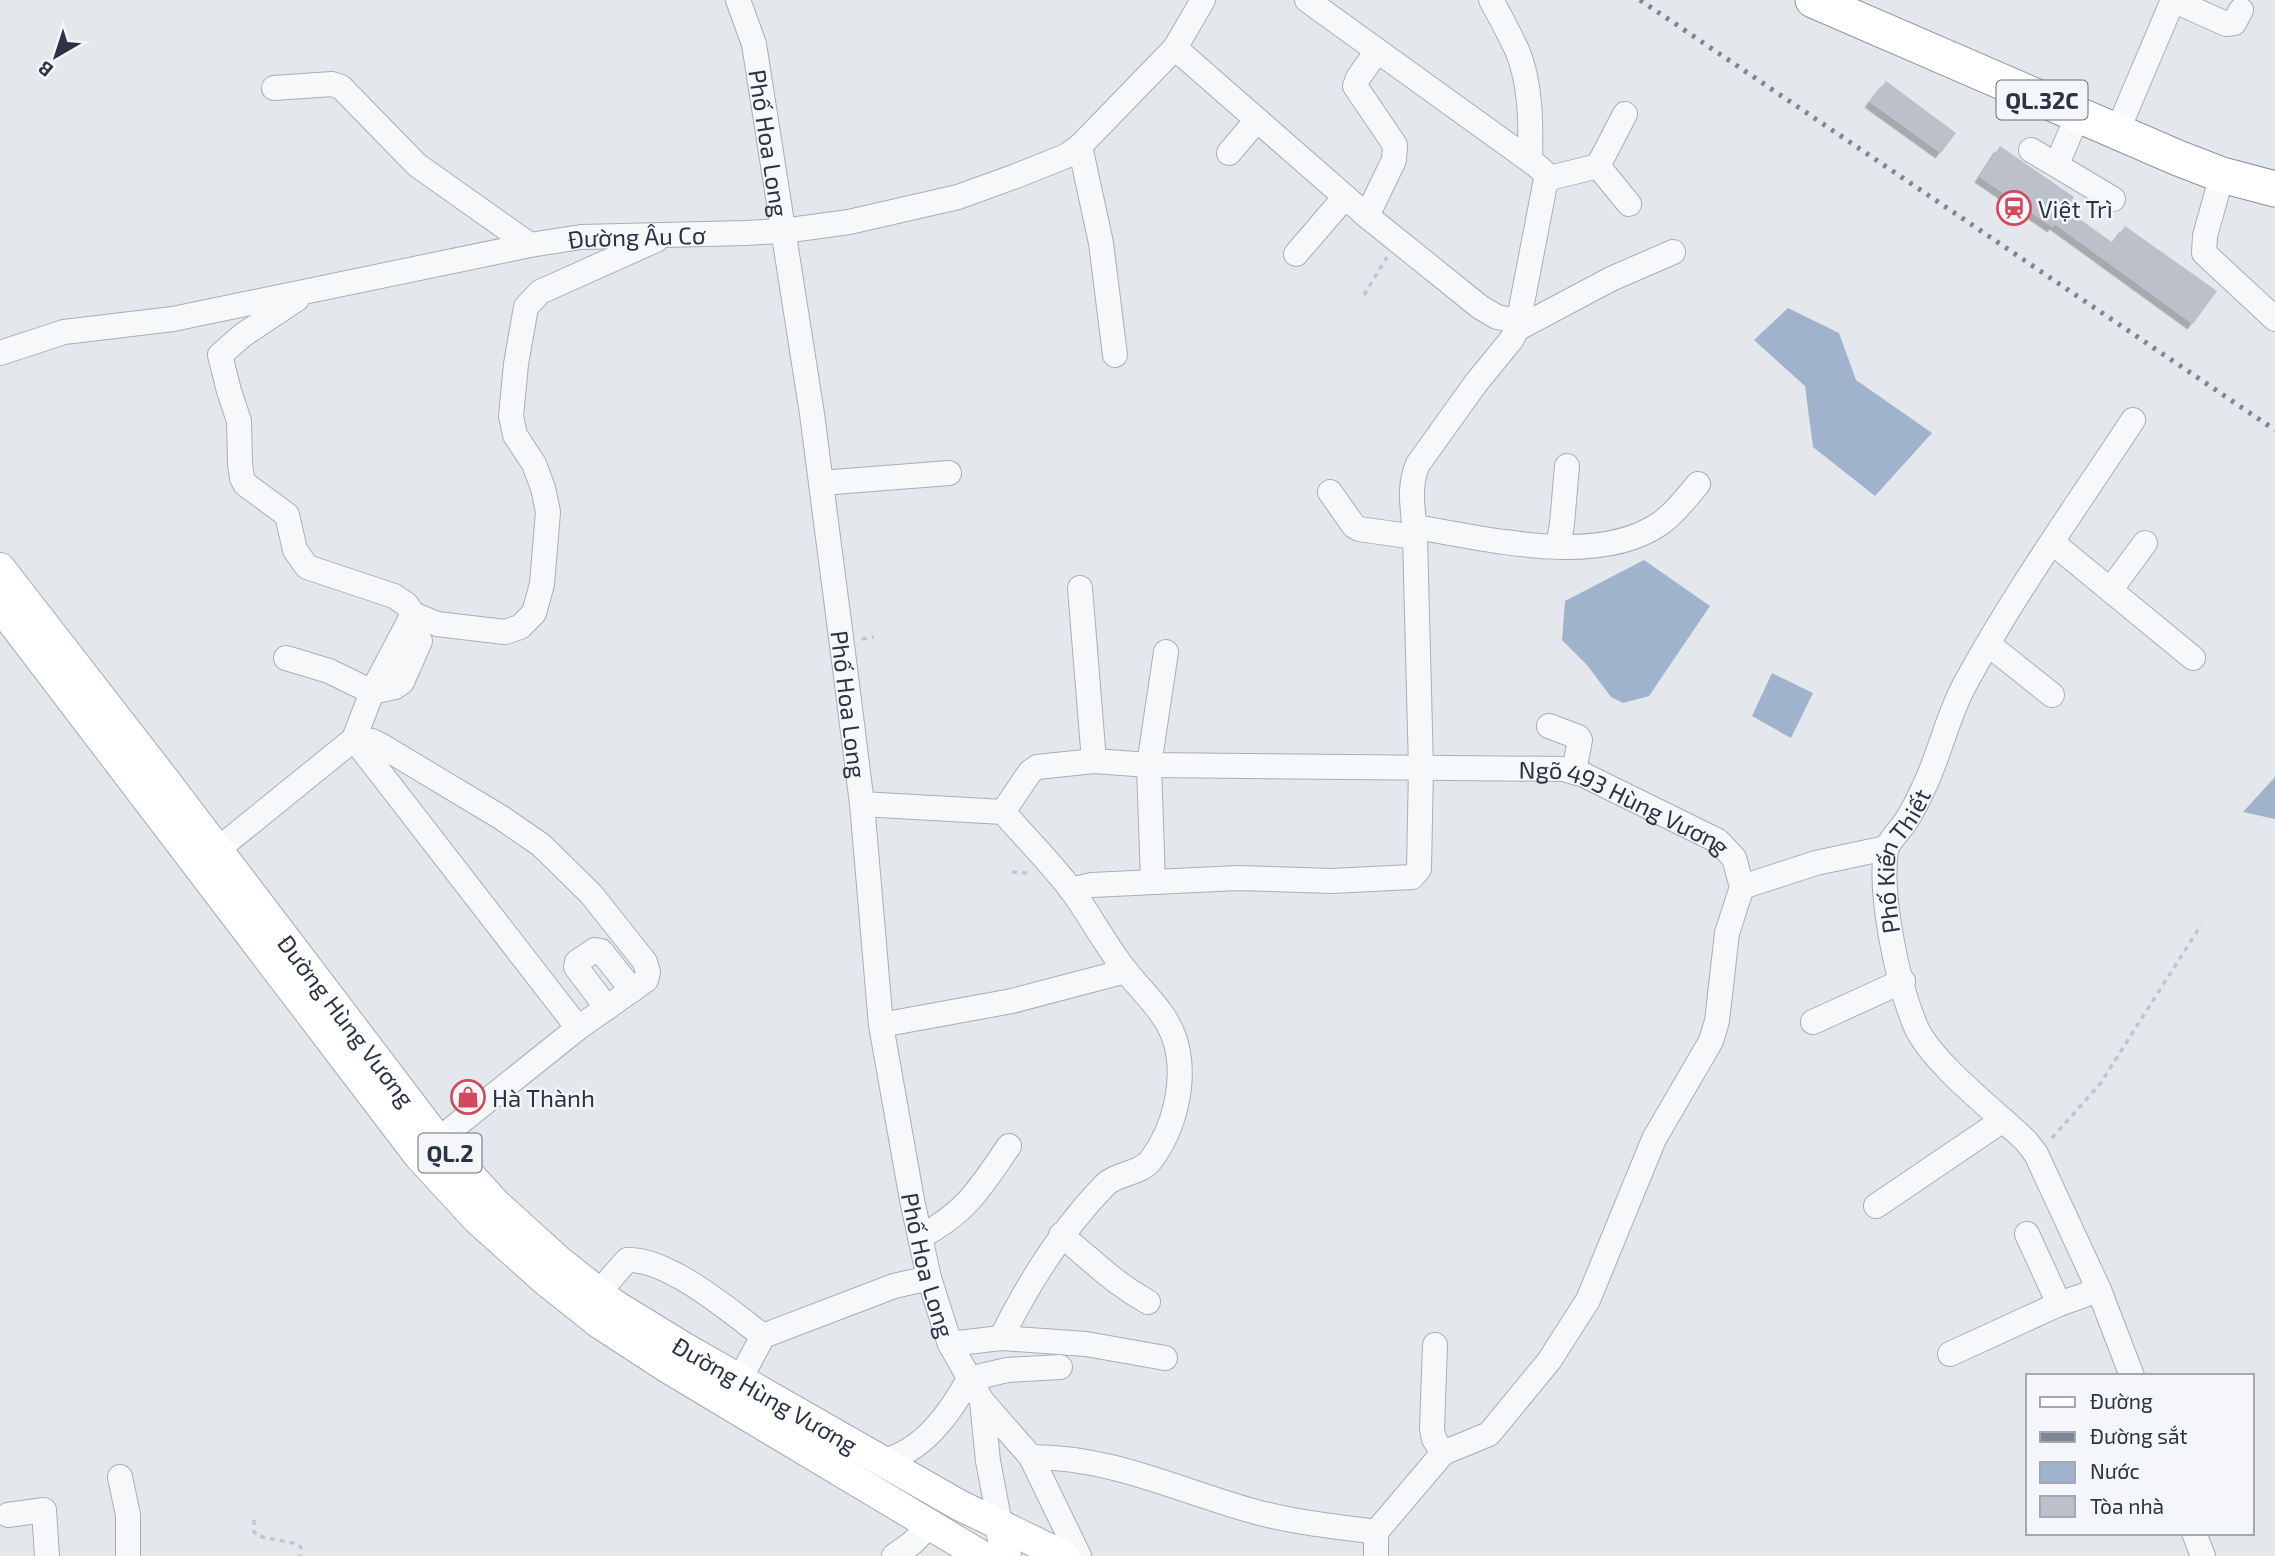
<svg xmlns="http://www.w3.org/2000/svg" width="2275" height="1556" font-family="'Exo 2',sans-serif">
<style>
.water{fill:#9fb4cc}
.building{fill:#bbc0ca;filter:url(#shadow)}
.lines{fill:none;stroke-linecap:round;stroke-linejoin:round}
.minor-casing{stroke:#a9aeb7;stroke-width:26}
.major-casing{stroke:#a3abb8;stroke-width:32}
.highway-casing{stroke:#8b94a3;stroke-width:37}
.path{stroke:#c2c5cb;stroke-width:3.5;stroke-dasharray:5 5;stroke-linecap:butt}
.minor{stroke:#f7f8fa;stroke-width:24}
.major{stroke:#fff;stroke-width:30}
.highway{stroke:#fff;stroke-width:35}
.rail{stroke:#7d8696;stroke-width:5;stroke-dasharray:3.5 7;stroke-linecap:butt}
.labels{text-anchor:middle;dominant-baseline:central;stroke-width:5;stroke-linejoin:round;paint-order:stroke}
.shield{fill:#f4f6f9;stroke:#676e7b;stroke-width:2}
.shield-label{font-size:23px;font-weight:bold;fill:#2b3445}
.street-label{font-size:24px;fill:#2b3445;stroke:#f4f6f9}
.poi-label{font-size:24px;fill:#2b3445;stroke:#f4f6f9;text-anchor:start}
</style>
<defs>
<filter id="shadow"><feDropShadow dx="-5.5" dy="5.5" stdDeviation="0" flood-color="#0004"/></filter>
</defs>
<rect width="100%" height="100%" fill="#e4e7ec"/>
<path class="water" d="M1788,308l51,25 17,47 76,53 -57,63 -62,-49 -8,-61 -51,-46z
M1644,560l66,46 -61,90 -26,7 -12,-6 -24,-32 -25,-25 3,-39z
M1772,673l41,20 -22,45 -39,-22z
M2275,777v42l-32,-7z"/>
<path class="building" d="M1886,81l70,52 -15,20 -71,-51z
M2000,146l74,51 -8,12 47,34 12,-17 92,65 -24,33 -138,-100 -2,3 -73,-50z"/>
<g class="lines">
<g class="minor-casing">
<g id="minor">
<path id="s1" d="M738,0l16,44 58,370 34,262 16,128 19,221 31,175 17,78 21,66 32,57 49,56 48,99"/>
<path d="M1491,0c9,16 18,33 26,50 14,33 14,75 13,110"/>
<path d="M2173,0l53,24 8,-1 7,-13"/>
<path d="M1175,48l192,168 113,91 17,10 21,4"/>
<path d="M274,88l58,-4 9,3 76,78 113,80"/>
<path d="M2117,132l56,-132"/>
<path d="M1080,146l21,97 14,112"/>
<path d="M2031,150l82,49"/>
<path d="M1229,153l28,-33"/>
<path d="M2057,164l21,-49"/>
<path d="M1598,166l27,-52"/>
<path d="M2222,175l-17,61 -1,17 71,66"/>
<path d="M1546,179l52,-13 31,38"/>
<path d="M1367,216l27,-56 1,-15 -40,-59 3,-8 19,-27"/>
<path d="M1296,254l49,-57"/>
<path d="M297,299l-54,36 -23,20 9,36 10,30 1,43 2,14 3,6 42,31 8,35 12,17 87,29 12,8 7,10"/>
<path d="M1517,329l94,-50 62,-27"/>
<path id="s2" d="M0,353l64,-21 109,-13 357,-74 51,-8 164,-4 38,-2 66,-9 109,-25 58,-21 50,-20 14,-10 95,-98 28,-48"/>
<path d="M821,483l128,-10"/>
<path d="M1330,492l24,34 5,3 56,8"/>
<path d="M1415,527c71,11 182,41 246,-4 14,-10 26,-26 37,-39"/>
<path d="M2053,543l140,115"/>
<path d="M1558,546l4,-22 5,-58"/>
<path d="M1080,588l14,173"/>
<path d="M2111,589l34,-46"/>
<path d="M1988,644l64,51"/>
<path d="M286,658l43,13 43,21 23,-5 7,-5 18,-41"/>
<path d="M1549,726l29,11 2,3 -6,31"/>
<path d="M862,804l141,8c23,26 49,52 70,80 18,25 33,54 53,79 17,22 40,41 49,69 12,39 0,88 -24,120 -10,14 -34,13 -46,25 -44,45 -76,97 -104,153l-51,6"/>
<path id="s3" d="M1003,812l27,-40 7,-5 57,-6 55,4 414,4 21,6 134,66 16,17 8,29 -15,46 -10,88 -6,20 -57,98 -66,161 -39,61 -60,73 -46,19 -67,79v24"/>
<path d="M217,850l137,-111 18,2 10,5 120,72 39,27 50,49 54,68 3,10 -2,8 -68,48"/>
<path d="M1153,882l-4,-117 17,-113"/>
<path d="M1742,887l74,-24 70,-15"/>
<path d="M1071,890l21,-5 146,-7 93,3 81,-4 7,-8 2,-101 -6,-231c-1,-26 -8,-48 3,-73l58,-81 36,-44 5,-10 29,-150 -2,-7 -8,-7 -229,-165"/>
<path d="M607,1008l-31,-41 1,-5 18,-12 6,1 31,39"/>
<path d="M1813,1022l90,-41"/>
<path d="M881,1025l131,-24 114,-30"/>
<path d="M438,1140l140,-112 -224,-289 18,-47 41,-78 24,10 68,8 15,-5 14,-14 8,-29 6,-72 -5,-24 -9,-24 -19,-29 -4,-19 5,-52 10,-57 14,-15 116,-52"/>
<path d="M1876,1206l127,-86"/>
<path d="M2027,1234l32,70"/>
<path d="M1061,1235c31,25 51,47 87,67"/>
<path d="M920,1237c47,-25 60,-49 89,-91"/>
<path d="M599,1292l28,-32c41,-2 103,51 136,76"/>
<path d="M1001,1338l85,6 79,14"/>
<path d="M1435,1345l-3,84 2,10 9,14"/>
<path d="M1950,1354l109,-50 40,-14"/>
<path id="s4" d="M2132,1376l-33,-86 -63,-136 -10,-13c-30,-29 -94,-78 -110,-114 -18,-42 -37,-131 -30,-177 2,-8 12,-18 18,-26 8,-11 14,-24 20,-37 16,-33 23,-70 41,-103 50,-92 111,-177 168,-264"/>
<path d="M740,1379l23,-43 131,-50 35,-8"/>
<path d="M982,1401l6,60 12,63"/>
<path d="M1031,1457c80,0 144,32 218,53 41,12 85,16 127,22"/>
<path d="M882,1461c41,-9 68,-48 87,-82l38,-9 53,-3"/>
<path d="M120,1477l8,38v41"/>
<path d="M8,1515l36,-5 3,46"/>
<path d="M2194,1533l9,23"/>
<path d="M894,1556l18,-13 19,-19"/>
</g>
</g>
<g class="major-casing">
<g id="major">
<path id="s5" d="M0,568l163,210 275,362 57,63 64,58 54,43 70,43 276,158 105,51"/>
<path d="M0,606l419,550 58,63 68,61 54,43 69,45 314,188"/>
<path d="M1000,1524l6,32"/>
</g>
</g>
<g class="highway-casing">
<path id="highway" d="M1813,0l365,158 44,17 53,14"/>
</g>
<path class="path" d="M1364,295l23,-38
M862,639l12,-2
M1012,872l17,1
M2052,1138l48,-54 101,-159
M254,1520v12l4,4 40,8 3,4 -1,8"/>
<use href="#minor" class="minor"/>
<use href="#major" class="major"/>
<use href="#highway" class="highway"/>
<path class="rail" d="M1640,0l635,430"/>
</g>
<defs>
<g id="station-ring" transform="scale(1.75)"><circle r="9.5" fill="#f4f6f9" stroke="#d1495b" stroke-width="1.5"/><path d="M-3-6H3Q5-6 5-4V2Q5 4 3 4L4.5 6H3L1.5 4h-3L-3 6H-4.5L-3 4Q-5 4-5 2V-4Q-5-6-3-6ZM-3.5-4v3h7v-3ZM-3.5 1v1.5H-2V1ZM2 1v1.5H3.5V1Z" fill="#d1495b"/></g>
<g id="shop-ring" transform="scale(1.75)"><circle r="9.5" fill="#f4f6f9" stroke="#d1495b" stroke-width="1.5"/><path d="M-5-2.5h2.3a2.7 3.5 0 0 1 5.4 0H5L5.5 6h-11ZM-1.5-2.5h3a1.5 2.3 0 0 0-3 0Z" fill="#d1495b"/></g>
</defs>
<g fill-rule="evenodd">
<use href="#station-ring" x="2014" y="208"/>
<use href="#shop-ring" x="468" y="1097"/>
</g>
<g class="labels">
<g class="shield">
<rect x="1996.5" y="80.5" width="91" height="39" rx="5"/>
<rect x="418.5" y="1133.5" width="63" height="39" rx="5"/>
</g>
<g class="shield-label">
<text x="2042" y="100">QL.32C</text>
<text x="450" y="1153">QL.2</text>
</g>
<g class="street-label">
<text stroke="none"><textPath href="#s1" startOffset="147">Phố Hoa Long</textPath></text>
<text stroke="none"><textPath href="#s2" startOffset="649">Đường Âu Cơ</textPath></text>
<text stroke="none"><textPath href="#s1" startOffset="714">Phố Hoa Long</textPath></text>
<text stroke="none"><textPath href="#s3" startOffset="653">Ngõ 493 Hùng Vương</textPath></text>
<text stroke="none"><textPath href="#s4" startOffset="592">Phố Kiến Thiết</textPath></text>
<text stroke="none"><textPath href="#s5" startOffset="570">Đường Hùng Vương</textPath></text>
<text stroke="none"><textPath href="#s1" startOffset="1281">Phố Hoa Long</textPath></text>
<text stroke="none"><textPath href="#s5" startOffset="1138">Đường Hùng Vương</textPath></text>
</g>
<g class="poi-label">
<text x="2038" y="208">Việt Trì</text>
<text x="492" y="1097">Hà Thành</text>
</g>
</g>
<rect x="2026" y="1374" width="228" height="161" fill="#f4f6f9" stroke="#a4a8b1" stroke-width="2"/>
<rect x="2040" y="1397" width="35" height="10" fill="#ffffff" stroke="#a4a8b1" stroke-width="2"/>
<text x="2090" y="1409" font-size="21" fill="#2b3445">Đường</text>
<rect x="2040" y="1432" width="35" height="10" fill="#7d8696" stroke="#a4a8b1" stroke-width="2"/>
<text x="2090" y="1444" font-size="21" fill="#2b3445">Đường sắt</text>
<rect x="2040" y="1462" width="35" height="21" fill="#9fb4cc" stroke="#a4a8b1" stroke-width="2"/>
<text x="2090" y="1479" font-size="21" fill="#2b3445">Nước</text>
<rect x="2040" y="1496" width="35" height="21" fill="#bbc0ca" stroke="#a4a8b1" stroke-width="2"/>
<text x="2090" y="1514" font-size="21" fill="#2b3445">Tòa nhà</text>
<g transform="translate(56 56) rotate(219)" stroke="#f4f6f9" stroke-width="5" paint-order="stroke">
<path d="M0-5L12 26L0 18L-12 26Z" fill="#2b3445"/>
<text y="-10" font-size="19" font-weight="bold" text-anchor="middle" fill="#2b3445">B</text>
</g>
</svg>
